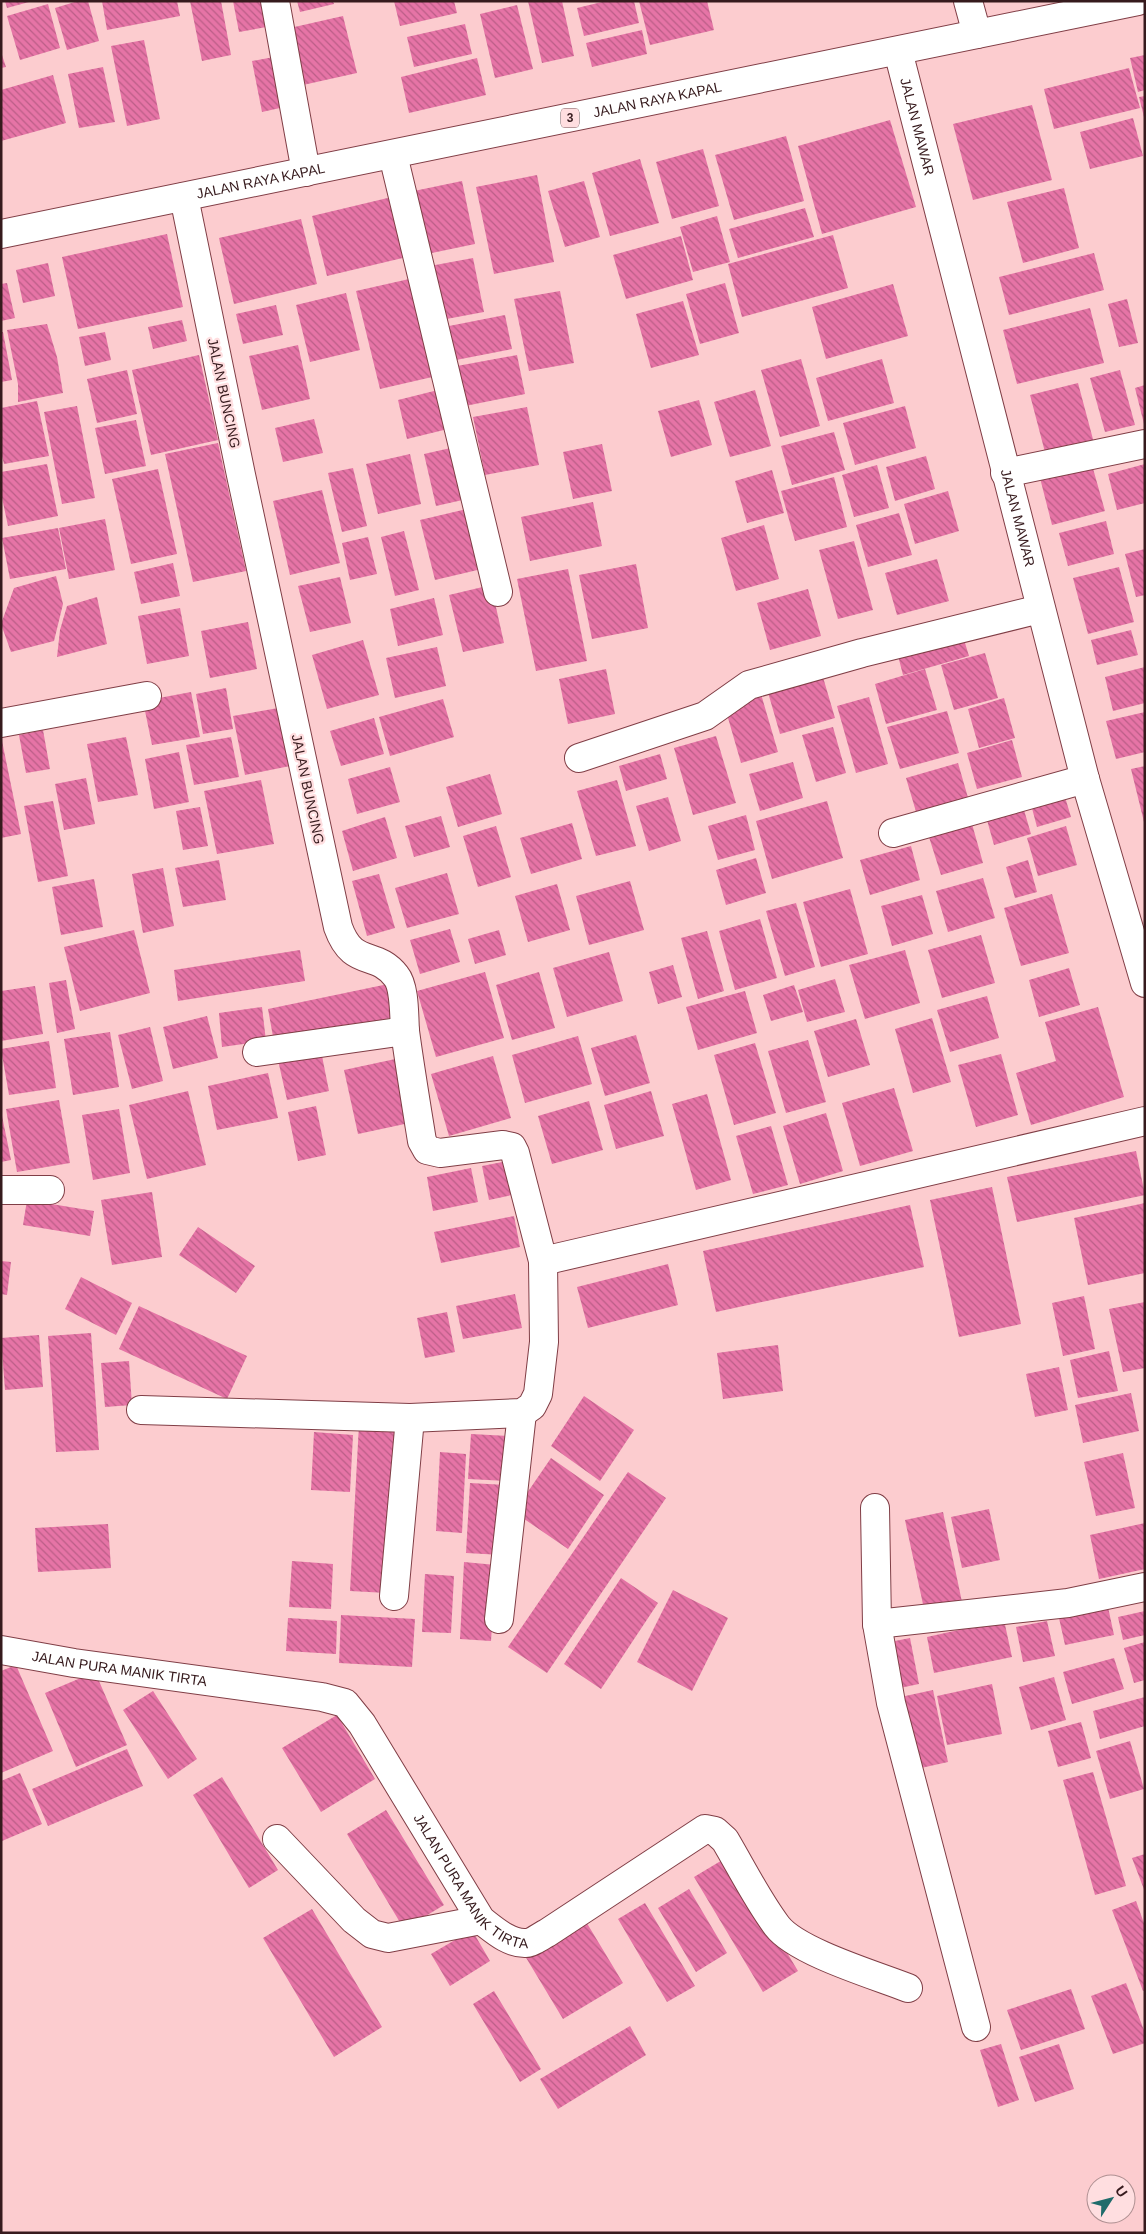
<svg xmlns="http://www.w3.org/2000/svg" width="1146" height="2234" font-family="Arial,sans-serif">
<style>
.building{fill:url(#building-back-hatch)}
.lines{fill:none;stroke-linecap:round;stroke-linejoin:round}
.minor-casing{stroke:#803e46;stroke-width:30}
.trunk-casing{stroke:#803e46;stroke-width:30}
.minor{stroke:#fff;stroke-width:28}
.trunk{stroke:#fff;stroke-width:28}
.labels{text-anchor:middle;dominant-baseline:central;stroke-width:4.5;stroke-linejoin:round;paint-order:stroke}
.shield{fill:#ffdee0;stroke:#725558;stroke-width:1}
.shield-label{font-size:12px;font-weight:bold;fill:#361a1d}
.street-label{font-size:14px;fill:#361a1d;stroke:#ffdee0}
</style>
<defs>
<pattern id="building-back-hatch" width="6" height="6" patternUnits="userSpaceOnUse" patternTransform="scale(1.25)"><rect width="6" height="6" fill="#e674a6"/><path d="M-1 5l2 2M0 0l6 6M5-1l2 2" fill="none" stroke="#bb5e87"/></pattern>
</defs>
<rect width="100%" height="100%" fill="#fccccf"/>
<path class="building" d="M5,1h24v1l-22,6z
M78,1h10l11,40 -32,9 -12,-42z
M102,1h75l3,15 -73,14z
M190,1h31l10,54 -29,6z
M233,1h35l4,25 -33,6z
M297,1h36l1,3 -34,8z
M394,1h60l3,12 -57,13z
M528,1h34l12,55 -32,7z
M606,1h28l5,22 -55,13 -7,-28z
M639,1h68l7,29 -64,15z
M48,4l12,44 -40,12 -13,-44z
M517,5l16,64 -38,9 -15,-64z
M343,16l14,57 -54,12 -13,-57z
M465,24l7,30 -58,13 -7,-30z
M642,30l5,24 -55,13 -6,-24z
M144,40l16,79 -33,7 -16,-80z
M1,52l5,15 -5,1z
M1145,55v35l-7,2 -8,-34z
M279,56l10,50 -27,6 -10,-51z
M477,58l9,37 -77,18 -8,-36z
M103,67l12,55 -36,6 -11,-54z
M1129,68l11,40 -86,21 -10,-40z
M53,75l13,48 -65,18v-51z
M1145,96v21h-1l-5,-20z
M1032,105l20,75 -79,20 -20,-76z
M1133,118l10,38 -53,13 -10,-37z
M890,120l26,87 -94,27 -24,-88z
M786,136l18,65 -70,19 -19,-65z
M703,149l16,57 -47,13 -16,-57z
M640,159l19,64 -49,13 -18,-63z
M537,175l17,87 -60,12 -18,-87z
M462,181l13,63 -48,10 -13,-63z
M584,181l16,56 -35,10 -17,-56z
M1064,188l15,60 -56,15 -16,-61z
M396,196l15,60 -84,20 -15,-60z
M805,208l9,29 -76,21 -9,-29z
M717,216l13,46 -37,10 -13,-45z
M301,219l16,65 -83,20 -15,-66z
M167,234l16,73 -105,22 -16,-72z
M833,235l15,53 -106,29 -14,-53z
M681,236l12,44 -67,19 -13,-44z
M1094,253l10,37 -95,25 -10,-38z
M473,258l11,54 -43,8 -11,-54z
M48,263l7,33 -32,7 -7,-33z
M418,277l23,98 -61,14 -24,-98z
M7,283l8,35 -14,3v-37z
M725,283l14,50 -39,11 -14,-50z
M893,284l15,52 -82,23 -14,-52z
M560,291l14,72 -45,8 -15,-72z
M346,293l14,57 -50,12 -14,-57z
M1127,299l11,44 -19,4 -11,-43z
M683,301l16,54 -48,13 -15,-54z
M276,305l7,30 -40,9 -7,-30z
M1090,308l14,55 -87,21 -14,-54z
M505,315l7,34 -56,11 -7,-34z
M182,320l5,21 -34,8 -5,-22z
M47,324l10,33 6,36 -45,9v-18l-11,-54z
M1,332h2l9,48 -11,2z
M105,332l6,28 -26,6 -6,-29z
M298,345l12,54 -48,11 -13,-54z
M199,355l19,85 -67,15 -19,-85z
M517,355l8,39 -60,12 -8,-40z
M801,359l19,67 -40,11 -19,-67z
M882,359l12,44 -66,18 -12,-43z
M127,370l10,44 -40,9 -10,-44z
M1120,370l15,55 -30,7 -15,-54z
M1078,383l16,60 -48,13 -16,-61z
M1145,385v39h-1l-9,-36z
M438,390l10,39 -41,10 -9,-39z
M755,390l16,56 -41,11 -16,-55z
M699,400l13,45 -41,12 -13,-46z
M37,401l12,55 -45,8 -3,-12v-44z
M77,406l18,92 -33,6 -18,-92z
M905,406l11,42 -61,17 -12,-42z
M527,407l12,58 -54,10 -12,-58z
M314,419l9,34 -40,9 -8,-34z
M136,420l10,46 -41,8 -10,-46z
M834,432l11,38 -53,15 -11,-39z
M218,443l28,128 -53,11 -28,-128z
M602,444l10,47 -39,8 -10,-47z
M455,447l12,52 -31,7 -12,-52z
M410,454l11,50 -43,10 -12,-50z
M926,456l9,33 -40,12 -9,-34z
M47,464l11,52 -50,10 -7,-33v-21z
M1145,464v39l-28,7 -9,-36z
M877,465l12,43 -35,9 -12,-42z
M1092,465l13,46 -53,14 -12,-47z
M353,468l14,58 -25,6 -14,-59z
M158,469l19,85 -46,10 -19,-85z
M772,470l12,43 -37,10 -12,-42z
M834,477l13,50 -52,14 -14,-50z
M322,490l18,73 -50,12 -17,-74z
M948,491l11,40 -44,13 -11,-40z
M593,502l9,44 -72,15 -9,-44z
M471,508l15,60 -51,12 -15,-60z
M899,513l13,42 -44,12 -12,-42z
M105,519l10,51 -46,9 -10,-51z
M1106,521l8,33 -46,12 -9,-33z
M764,525l15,54 -43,12 -15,-53z
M58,528l8,41 -56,10 -8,-41z
M404,531l15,59 -24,6 -14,-59z
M368,537l9,37 -27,6 -8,-37z
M854,541l19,69 -35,9 -19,-69z
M1145,549v46l-9,2 -11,-43z
M937,559l12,42 -52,14 -12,-42z
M173,563l7,33 -39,8 -7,-32z
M636,564l12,64 -56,11 -13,-64z
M1119,567l15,55 -46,12 -15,-56z
M568,569l19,92 -51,10 -19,-92z
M56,576l7,28 -9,37 -43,11 -10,-28 13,-36z
M340,577l11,46 -41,9 -12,-46z
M491,585l13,58 -41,9 -14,-57z
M808,589l13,47 -51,14 -13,-47z
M97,597l10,47 -50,13 3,-27 7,-24z
M434,598l9,37 -45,11 -8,-37z
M180,608l9,48 -42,8 -9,-48z
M248,622l9,47 -47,9 -9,-47z
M961,630l8,26 -66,19 -7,-27z
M1131,630l7,25 -41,10 -6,-25z
M363,640l16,55 -52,14 -15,-54z
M437,647l9,39 -51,12 -9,-40z
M985,653l13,45 -44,12 -13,-45z
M820,667l15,51 -55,16 -15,-52z
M1145,667v36l-32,8 -8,-34z
M606,669l9,45 -47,10 -9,-45z
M925,669l12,41 -51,14 -11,-40z
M226,688l7,41 -30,5 -7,-40z
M191,692l9,45 -48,8 -9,-44z
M761,694l17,58 -37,11 -17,-59z
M869,697l19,67 -32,9 -19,-67z
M1004,698l11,40 -36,10 -11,-39z
M443,699l11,38 -64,19 -11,-39z
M284,707l11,58 -50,10 -12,-59z
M947,711l12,42 -59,16 -13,-42z
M1145,712v40l-29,7 -10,-38z
M374,718l10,36 -43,12 -11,-35z
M833,727l13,46 -30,9 -14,-47z
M43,730l7,39 -24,4 -7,-38z
M1,736l20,98 -20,4z
M716,736l20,67 -43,12 -19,-67z
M126,737l12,58 -40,7 -11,-58z
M231,737l8,40 -45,8 -8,-40z
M1012,740l10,37 -45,12 -10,-36z
M179,752l10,50 -35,7 -9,-50z
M660,754l7,25 -41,12 -7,-25z
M793,762l10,36 -43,13 -11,-37z
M958,763l11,38 -52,14 -11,-37z
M1145,766v56h-1l-13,-53z
M390,767l10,35 -43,12 -9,-35z
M490,774l12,40 -44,13 -12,-40z
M86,778l9,46 -31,6 -9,-46z
M261,780l13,64 -57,10 -13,-63z
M617,780l19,66 -40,10 -19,-65z
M1062,787l9,30 -34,10 -8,-30z
M668,797l13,44 -32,10 -13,-45z
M53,801l15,75 -30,6 -14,-76z
M827,801l16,57 -71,21 -16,-58z
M1022,803l9,31 -37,11 -9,-32z
M200,807l8,39 -25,4 -7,-39z
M746,815l9,35 -37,10 -10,-34z
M441,816l9,31 -36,10 -9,-31z
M385,817l12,41 -44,13 -11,-40z
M572,823l10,36 -51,15 -11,-36z
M972,824l11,39 -42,12 -12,-38z
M496,826l15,51 -33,10 -15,-51z
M1066,826l11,39 -39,11 -11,-38z
M911,846l9,34 -50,15 -10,-35z
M756,858l10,35 -40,12 -10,-35z
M219,860l7,40 -43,7 -8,-39z
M1028,860l9,32 -22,6 -9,-31z
M163,868l11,58 -31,7 -11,-59z
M447,873l12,41 -52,14 -12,-40z
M379,874l16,54 -28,8 -15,-55z
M983,878l12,40 -47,14 -12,-41z
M94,879l9,48 -42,8 -9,-48z
M630,881l14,49 -55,15 -13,-49z
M557,884l13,46 -42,12 -13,-46z
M850,889l18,65 -47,13 -18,-65z
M1052,894l17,59 -48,13 -17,-58z
M922,895l11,39 -41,12 -11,-40z
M796,903l19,64 -30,9 -19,-65z
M760,919l17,59 -42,12 -16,-59z
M450,929l10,33 -40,12 -10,-34z
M134,930l16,63 -70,18 -16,-64z
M499,930l7,25 -31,9 -7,-25z
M707,931l17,60 -26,8 -17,-61z
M981,935l14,48 -53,15 -14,-48z
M300,950l5,31 -127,20 -4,-31z
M905,950l15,53 -55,16 -16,-54z
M609,952l14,49 -56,16 -14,-49z
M673,965l9,32 -24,7 -9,-32z
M1069,968l11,37 -41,12 -10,-37z
M485,972l19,66 -68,19 -19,-66z
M539,972l16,56 -43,12 -16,-55z
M835,979l10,33 -38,10 -9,-32z
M66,980l9,49 -18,4 -8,-50z
M393,983l7,33 -126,26 -6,-33z
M794,985l9,27 -32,9 -8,-26z
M35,986l8,48 -42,7v-50z
M745,991l12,42 -59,17 -12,-43z
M987,996l12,42 -49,14 -13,-42z
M262,1007l4,34 -44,6 -3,-34z
M1098,1007l26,90 -93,28 -15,-52 40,-12 -11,-39z
M207,1016l11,42 -45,11 -10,-42z
M932,1018l19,64 -38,11 -18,-64z
M856,1019l14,46 -42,12 -14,-46z
M150,1027l13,54 -31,8 -14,-54z
M110,1032l9,55 -46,8 -9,-56z
M636,1035l14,48 -45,13 -14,-48z
M578,1036l14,48 -67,19 -13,-48z
M808,1040l18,62 -40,11 -18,-62z
M49,1041l7,47 -47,7 -8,-46z
M755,1043l21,70 -42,12 -20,-70z
M321,1051l8,40 -42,9 -9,-40z
M1001,1054l17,61 -42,12 -18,-62z
M493,1056l18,62 -62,18 -18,-62z
M400,1058l14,64 -56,12 -14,-64z
M268,1073l10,45 -61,12 -9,-44z
M894,1088l19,63 -53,15 -18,-63z
M188,1091l18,74 -59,14 -18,-74z
M651,1091l13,45 -48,13 -12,-44z
M707,1094l24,86 -35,10 -24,-86z
M59,1100l11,63 -53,9 -11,-63z
M589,1101l14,49 -51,14 -14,-48z
M316,1106l10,49 -28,6 -10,-49z
M119,1109l11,64 -37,7 -11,-65z
M1,1111l10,49 -10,2z
M826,1113l17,58 -43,13 -17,-58z
M771,1126l17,59 -35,9 -17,-58z
M1136,1151l9,44 -128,27 -10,-45z
M513,1160l8,33 -32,7 -7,-34z
M471,1168l7,34 -45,9 -6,-34z
M992,1187l29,137 -62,13 -29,-137z
M152,1192l10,65 -50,8 -11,-65z
M27,1200l67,11 -4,25 -67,-11z
M1145,1203v70l-57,12 -14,-67z
M910,1205l14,62 -208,45 -13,-61z
M514,1216l6,31 -79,16 -7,-31z
M198,1227l57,39 -19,27 -57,-38z
M1,1261l10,1 -4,33 -6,-1z
M668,1264l10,41 -90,23 -11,-41z
M81,1277l51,26 -16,32 -51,-26z
M515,1294l7,34 -59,11 -7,-33z
M1084,1296l11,53 -32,7 -11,-53z
M1145,1302v66l-22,4 -14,-63z
M139,1306l108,50 -20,43 -108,-50z
M447,1312l8,40 -30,6 -8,-40z
M91,1333l8,117 -43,2 -8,-116z
M39,1335l4,52 -38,3 -4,-52z
M778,1345l5,46 -60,8 -6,-46z
M1109,1351l9,40 -40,7 -8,-38z
M129,1361l3,44 -27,2 -4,-44z
M1059,1367l9,43 -33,7 -9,-43z
M1131,1393l8,38 -56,12 -8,-38z
M584,1396l50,34 -34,51 -49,-35z
M359,1424l37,2 -9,167 -37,-2z
M314,1432l39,3 -3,57 -39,-2z
M471,1434l38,2 -2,45 -39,-2z
M440,1452l26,2 -4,79 -26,-2z
M1123,1453l12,55 -39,8 -12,-54z
M551,1458l53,37 -36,54 -54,-37z
M628,1472l38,26 -119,175 -39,-26z
M470,1483l36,2 -4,70 -36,-2z
M989,1509l11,51 -38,8 -11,-51z
M943,1512l19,90 -38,7 -19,-89z
M1145,1523v46l-46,10 -9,-44z
M108,1524l3,44 -73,4 -3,-44z
M292,1561l41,3 -2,45 -42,-2z
M464,1562l32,3 -5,76 -31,-2z
M425,1574l29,2 -3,57 -29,-1z
M621,1578l37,25 -57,86 -37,-25z
M673,1590l55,28 -36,73 -55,-29z
M1108,1607l6,28 -49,10 -6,-27z
M1145,1611v24l-22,5 -5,-23z
M341,1615l74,4 -3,48 -73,-4z
M288,1618l49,3 -1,33 -50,-3z
M1004,1620l8,37 -78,16 -7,-36z
M1047,1621l8,35 -32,6 -7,-35z
M910,1638l9,46 -24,5 -10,-46z
M1145,1642v38l-11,3 -10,-35z
M1114,1658l10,31 -52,15 -9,-32z
M16,1665l37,86 -52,22v-102z
M95,1672l32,73 -51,22 -31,-74z
M1054,1677l12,43 -35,10 -12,-43z
M992,1684l10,50 -55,11 -10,-49z
M933,1690l15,72 -36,8 -16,-72z
M153,1691l44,68 -29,20 -45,-69z
M1145,1697v29l-45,13 -7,-28z
M337,1715l38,64 -54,33 -39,-64z
M1081,1722l10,36 -33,9 -10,-36z
M1130,1741l14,48 -34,10 -14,-48z
M127,1749l16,37 -95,40 -16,-37z
M1093,1772l33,114 -31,9 -32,-115z
M20,1773l22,51 -40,17 -1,-60z
M222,1777l56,93 -29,18 -56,-93z
M386,1810l58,95 -40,24 -57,-95z
M1145,1854v38l-13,-34z
M729,1856l69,115 -35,21 -69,-115z
M689,1889l38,64 -31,19 -38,-64z
M1136,1901l9,25v64l-2,1 -31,-81z
M645,1903l50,83 -28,16 -49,-83z
M312,1909l70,118 -48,30 -71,-119z
M585,1920l38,63 -60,36 -38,-63z
M472,1930l18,31 -40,25 -19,-32z
M1126,1983l19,50v10l-32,11 -22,-58z
M1071,1989l14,40 -64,21 -14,-40z
M494,1991l47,78 -21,13 -47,-78z
M630,2026l16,29 -88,54 -18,-30z
M1001,2044l18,56 -21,7 -18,-57z
M1059,2044l15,45 -39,13 -16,-45z"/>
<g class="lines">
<g class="minor-casing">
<g id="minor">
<path d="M275,1l31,171"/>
<path d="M968,1l9,33"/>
<path id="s1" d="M898,51l187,728 60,204"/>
<path d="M393,155l105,437"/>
<path d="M1005,473l140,-29"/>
<path d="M1,723l146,-27"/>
<path d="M579,758l126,-42 44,-31 113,-32 178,-44"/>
<path d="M893,833l192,-54"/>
<path d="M257,1052l148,-21"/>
<path d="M1,1190h49"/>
<path d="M543,1261l602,-140"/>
<path d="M141,1410l269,8 112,-5 10,-7 6,-12 6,-52 -1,-81 -28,-108 -3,-6 -9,-2 -63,8 -13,-3 -5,-9c-6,-37 -12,-73 -17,-110 -1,-14 0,-44 -9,-55 -21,-27 -43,-7 -58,-49l-97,-452 -57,-278"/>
<path d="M875,1508l2,116 14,79 85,324"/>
<path d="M394,1596l16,-178"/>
<path d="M499,1619l23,-206"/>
<path d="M877,1624l191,-21 77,-16"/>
<path id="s2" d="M1,1650l73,13 248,34 23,6 17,21 119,196c12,9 28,24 45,23 6,0 15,-7 21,-10l158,-104 10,2 10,9c16,27 33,61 52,86 20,26 98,49 131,62"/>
<path d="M277,1839l77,81 18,14 16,4 93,-18"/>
</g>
</g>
<g class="trunk-casing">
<g id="trunk">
<path id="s3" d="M1,234l1137,-233"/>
</g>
</g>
<use href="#minor" class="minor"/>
<use href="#trunk" class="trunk"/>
</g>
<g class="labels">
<rect class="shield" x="561" y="108.5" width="18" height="19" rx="4"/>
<g class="shield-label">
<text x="570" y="118">3</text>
</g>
<g class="street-label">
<text stroke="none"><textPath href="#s3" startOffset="670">JALAN RAYA KAPAL</textPath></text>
<text stroke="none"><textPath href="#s1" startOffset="78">JALAN MAWAR</textPath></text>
<text stroke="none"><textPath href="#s3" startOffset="265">JALAN RAYA KAPAL</textPath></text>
<text transform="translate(224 393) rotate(78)">JALAN BUNCING</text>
<text stroke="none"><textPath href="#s1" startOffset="482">JALAN MAWAR</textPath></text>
<text transform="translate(308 789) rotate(78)">JALAN BUNCING</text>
<text stroke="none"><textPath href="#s2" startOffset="120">JALAN PURA MANIK TIRTA</textPath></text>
<text stroke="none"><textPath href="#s2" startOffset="570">JALAN PURA MANIK TIRTA</textPath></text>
</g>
</g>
<rect width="1146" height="2234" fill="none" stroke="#361a1d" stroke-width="5"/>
<g transform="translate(1111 2199) rotate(54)"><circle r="24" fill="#ffdee0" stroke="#af9092"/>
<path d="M0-4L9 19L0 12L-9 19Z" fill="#206c6b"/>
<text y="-8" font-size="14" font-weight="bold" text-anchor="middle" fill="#361a1d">U</text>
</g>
</svg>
